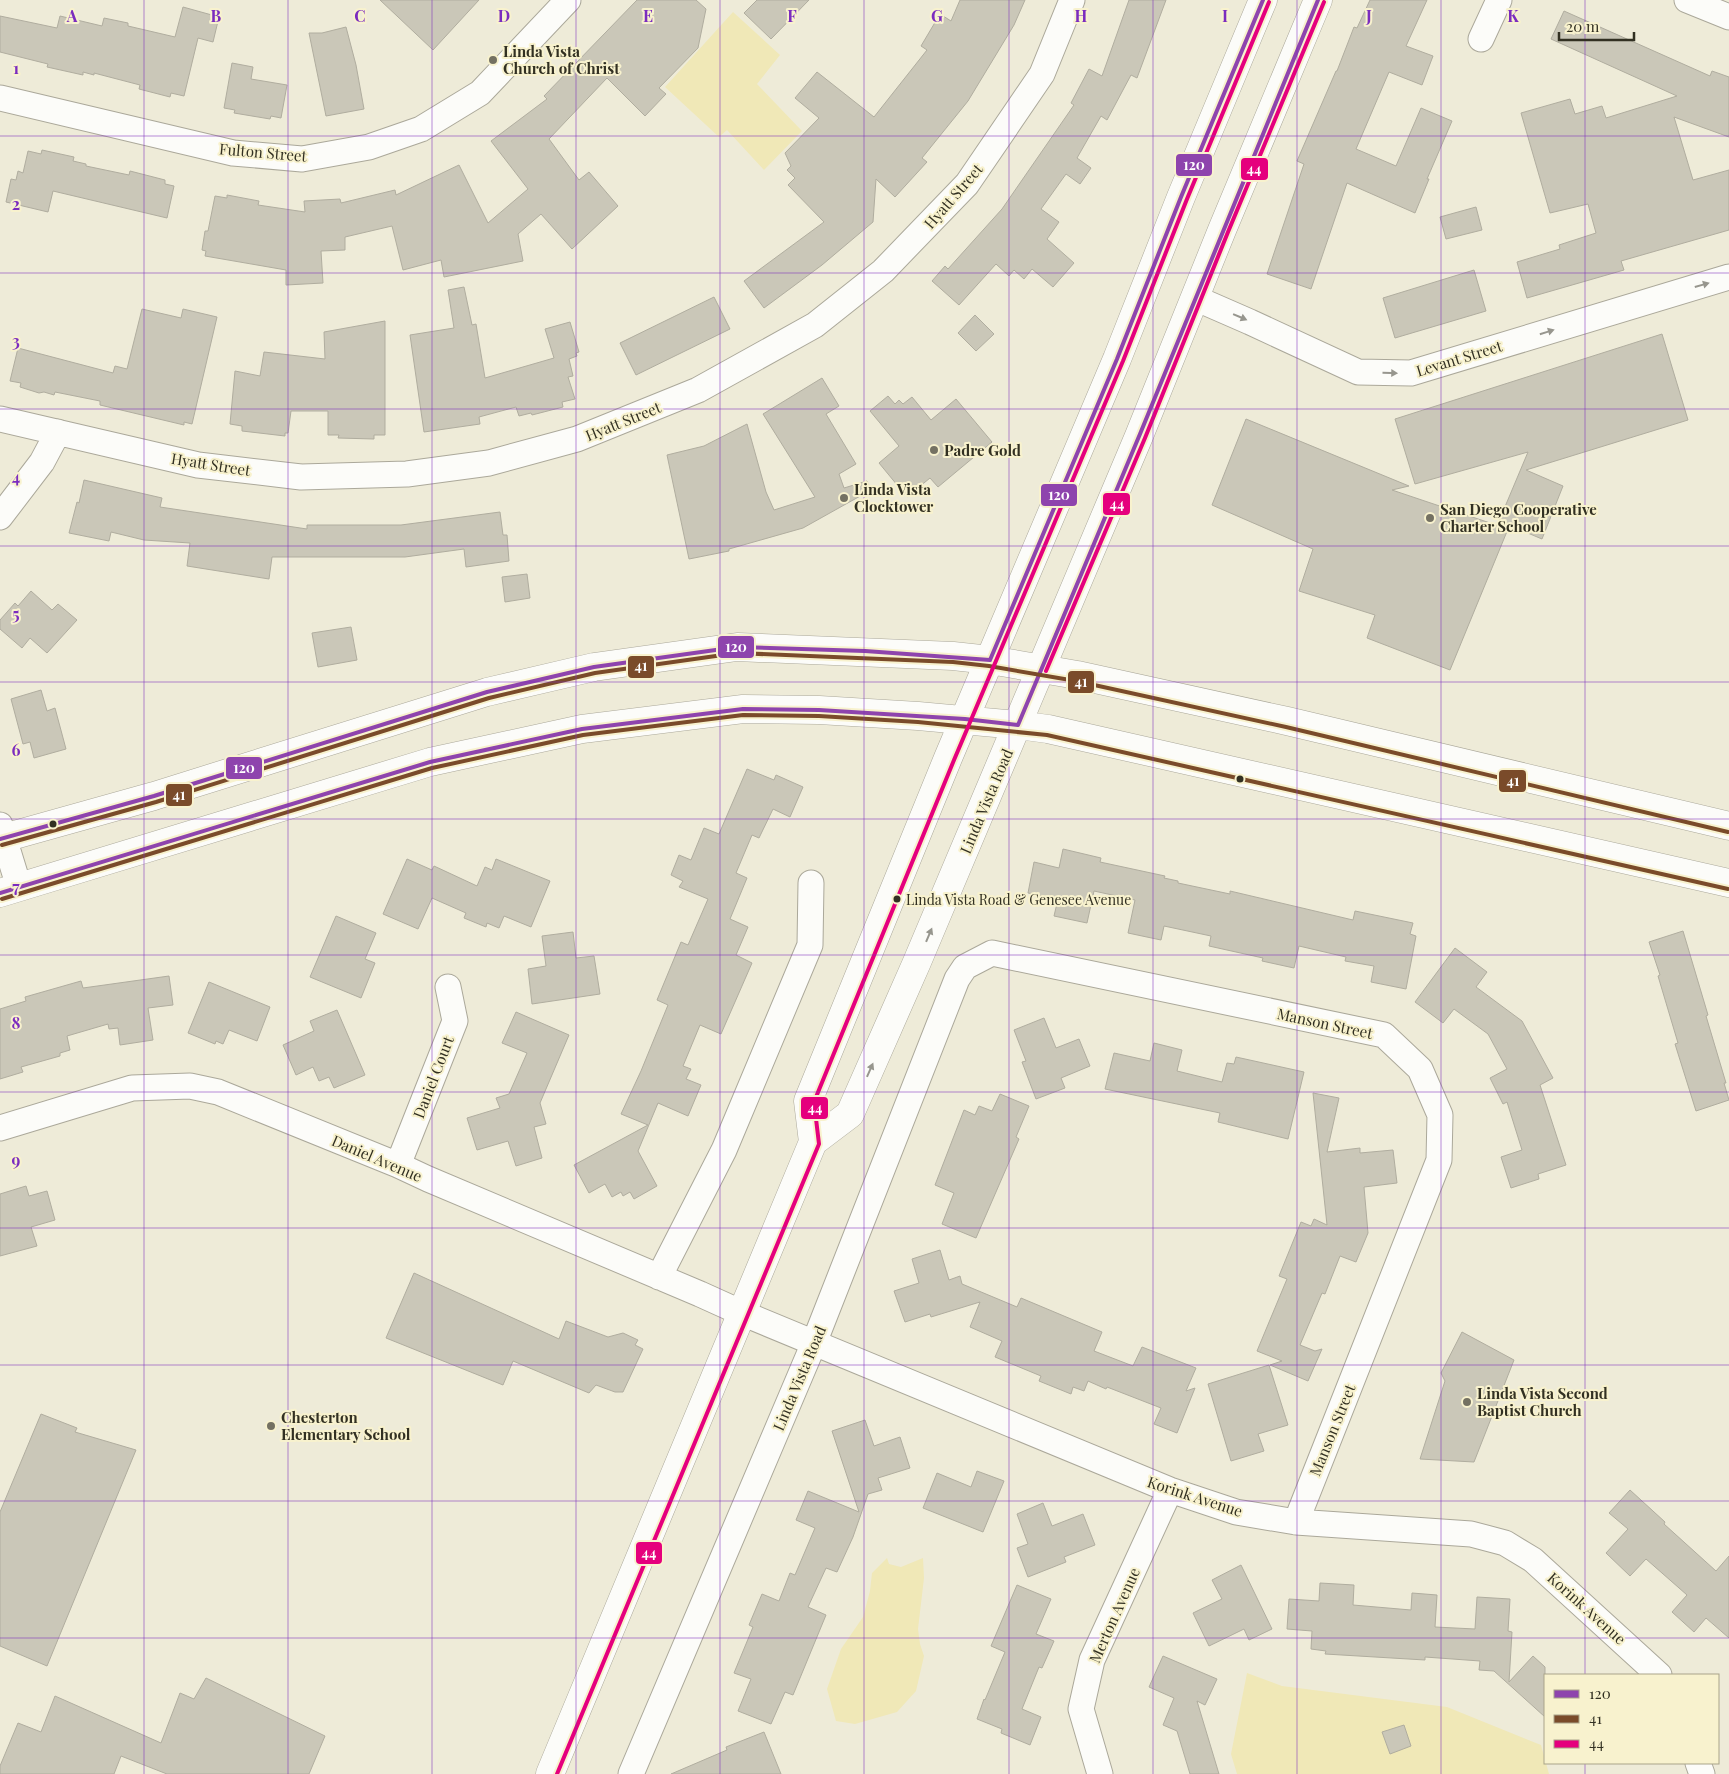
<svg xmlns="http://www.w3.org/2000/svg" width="1729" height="1774" font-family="'Playfair Display',serif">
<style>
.green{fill:#f0e8b7}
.building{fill:#cac7b8;stroke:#b0ad9f}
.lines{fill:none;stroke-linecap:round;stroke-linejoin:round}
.minor-casing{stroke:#aba89a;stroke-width:27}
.major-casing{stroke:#aba89a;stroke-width:29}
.minor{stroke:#fcfcf9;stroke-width:25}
.major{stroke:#fcfcf9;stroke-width:28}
.bus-1-casing{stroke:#f8f2ce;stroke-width:8}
.bus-2-casing{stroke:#f8f2ce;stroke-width:8}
.bus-3-casing{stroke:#f8f2ce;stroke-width:8}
.bus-1{stroke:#8e44ad;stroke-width:4}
.bus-2{stroke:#7a4b2a;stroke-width:4}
.bus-3{stroke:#e5007d;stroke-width:4}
.oneway{fill:#97968e}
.grid{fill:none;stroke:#7b2cbf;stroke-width:1;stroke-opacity:0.55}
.poi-dot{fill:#747162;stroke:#f8f2ce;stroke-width:2}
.bus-dot{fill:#323022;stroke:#f8f2ce;stroke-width:2}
.labels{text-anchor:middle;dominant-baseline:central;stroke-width:4;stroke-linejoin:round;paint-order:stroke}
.bus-label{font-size:14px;fill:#323022;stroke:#f8f2ce;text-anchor:start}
.poi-label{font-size:15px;font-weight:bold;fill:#323022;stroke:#f8f2ce;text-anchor:start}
.street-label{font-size:15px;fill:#323022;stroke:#f8f2ce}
.grid-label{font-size:16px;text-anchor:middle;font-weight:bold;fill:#7b2cbf;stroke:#f8f2ce;stroke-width:4;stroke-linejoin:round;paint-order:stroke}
.line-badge{stroke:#f8f2ce;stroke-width:2}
.badge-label{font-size:14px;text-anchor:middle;font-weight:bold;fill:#fff}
</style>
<rect width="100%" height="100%" fill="#eeebd8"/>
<path class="green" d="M733,12l47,43 -23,29 45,47 -38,39 -37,-40 -8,7 -54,-50z
M887,1558l2,6 12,3 22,-9 1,20 -6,51 2,15 4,12 -8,35 -19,21 -42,12 -19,-3 -9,-32 14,-40 22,-32 7,-26 2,-18z
M1247,1673l35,13 165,21 94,38 8,29h-312l-6,-20z"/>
<path class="building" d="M380,0h99l-46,50z
M637,0h59l10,9 -8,39 -39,40 7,6 -21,22 -38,-38 -58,61 30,41 10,-8 29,34 -46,43 -31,-35 -23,20 5,27 -79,16 -3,-17 -38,10 -11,-44 -47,11v13l-24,1 2,32 -37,2v-15l-81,-14 1,-5 -4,-1 3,-19h3l7,-35 12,2v-3l32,6 -1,4 47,7 -1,-11 36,-2 1,4 54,-13 1,5 63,-30 29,58 40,-34 -37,-48 56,-42 -3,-3z
M757,0h52l-38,39 -27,-26z
M960,0h65l-11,25 -46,76 -46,57 5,4 -32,35 -19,-18 -3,43 -51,43 -58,43 -20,-27 80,-59 -36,-37 7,-7 -8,-8 4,-4 -6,-13 34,-35 -24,-20 22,-26 57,45 53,-67 -6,-4 19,-32 11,7z
M1129,0h37l-29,78 -6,-3 -24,45 -6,-4 -24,42 14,10 -11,16 -14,-10 -25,35 18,13 -12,17 27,24 -21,24 -21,-18 -8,10 -10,-9 -5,6 -13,-12 -37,41 -27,-24 13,-15 3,3 54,-60 72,-104 -3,-2 18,-34 13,7z
M1370,0h57l-21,46 27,10 -11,29 -33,-13 -33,77 40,17 25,-58 31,13 -25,58h2l-14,34 -68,-30 -36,106 -44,-15 37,-110 -7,-3 39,-90h1l17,-44 3,1z
M183,7l36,10 -6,25 -15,-4 -14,58 -13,-3 -1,4 -31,-8 1,-4 -46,-12v2l-11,-3v3l-36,-8 1,-3 -48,-12v-36l57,12 3,-12 42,10 2,-8 24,5v3l47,11z
M1564,11l146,65 2,-5 17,6v60l-55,-20 19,63 36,-10v60l-108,31 3,9 -97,28 -10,-36 43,-13 -1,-4 37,-12 -8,-29 -38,9 -29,-100 49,-14 5,15 27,-8 4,12 71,-22 -126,-57z
M346,27l10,38 8,44 -38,7 -17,-83h13z
M232,63l21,4 -2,12 36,6 -6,33 -10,-2 -1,3 -36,-6 1,-3 -11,-2z
M42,150l32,7 -1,4 13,3v2l43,9 1,-4 35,9v4l9,2 -7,32 -114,-27 -5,21 -42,-10 5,-23 5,1 2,-9 5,2 5,-22 13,3z
M1476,207l6,23 -36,9 -6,-22z
M1474,270l12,41 -91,27 -12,-40z
M464,287l8,38 4,-1 9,54 69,-20 -9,-29 25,-7 9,30 -3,1 1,3 -8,3 4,17 -5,1 7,22 -13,3 1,5 -31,8 -1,-2 -12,3 -3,-9 -37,10 1,7 -56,8 -14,-97 44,-7 -6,-38z
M714,297l16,32 -94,46 -16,-32z
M142,309l39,9 2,-9 34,8 -25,107 -8,-2v3l-84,-20v-4l-45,-9 -1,3 -10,-3 -5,1 -19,-6 1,-4 -11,-2 8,-33 95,25 2,-7 12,3z
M975,315l19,19 -18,17 -18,-18z
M385,321v114h-11v4l-36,-1 1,-3h-11v-24h-37l-3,22h-3v3l-43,-5v-5l-12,-2 5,-53 25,5 4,-24 61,7 -1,-27z
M1662,334l26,86 -162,50 37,16 -21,53 -43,-18 29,-69 -113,32 -20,-65z
M822,378l17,28 -13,8 30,50 -17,10 5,14 23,-7 4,9 -68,38 -74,21v2l-40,8 -22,-104 37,-9 43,-22 19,68 8,18 41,-13 -52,-83z
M888,396l7,8 4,-4 4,4 9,-7 19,23 25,-21 36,43 -54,45 -8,-9 -23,19 -28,-34 20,-17 -29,-35z
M1246,419l163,67 -17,4 116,39 -58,141 -83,-32 8,-23 -76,-24 14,-42 -101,-44z
M84,480l78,18 -2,9 147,22v-4h94l99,-13 3,23h4l2,26 -43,6 -2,-18 -59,8h-133l-3,22 -82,-13 3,-23 -46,-3 -33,-8 -2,9 -40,-8 8,-31 2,1z
M527,574l3,24 -25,4 -3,-25z
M31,591l21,19 6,-6 19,16 -30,33 -17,-15 -8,10 -22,-19v-9l15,-17 3,3z
M351,627l6,33 -39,7 -6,-34z
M41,690l6,21 8,-3 11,41 -32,9 -4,-16 -7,2 -12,-45z
M747,769l27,11 2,-5 27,12 -13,30 -17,-8 -14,29 -7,-3 -16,38 11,5 -17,41 18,8 -12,28 16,8 -31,71 -21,-9 -17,41 8,3 -5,10 15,6 -13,31 -30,-13 -20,48 19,35 -23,13 -4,-7 -7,4 -2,-4 -9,5 -7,-13 -16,9 -15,-28 74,-40 -27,-11 20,-43 27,-66 -11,-5 24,-58 7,3 20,-46 -29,-12 4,-6 -12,-6 8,-20 12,5 13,-32 15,6z
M1063,849l38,9 -1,4 65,14 -1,2 14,3v2l52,11v-3l123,29 2,-9 58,12 -3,11 6,2 -10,53 -35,-7 3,-16 -29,-5 1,-4 -47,-11 -5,22 -32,-7 1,-3 -54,-12 2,-10 -47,-10 -3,14 -33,-7 7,-33 -41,-9 -7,32 -33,-7 4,-17 -30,-6 6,-31 25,6z
M407,859l25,11 2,-4 43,20 8,-19 7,3 4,-11 54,22 -19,46 -27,-11 -5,12 -12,-5 -1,4 -22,-9 2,-5 -34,-15 -14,31 -35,-15z
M336,916l40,17 -11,26 10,4 -14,35 -51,-21z
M1683,931l25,84 -2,1 20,67h-2l5,17 -33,11 -21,-67 3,-1 -20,-67 2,-1 -11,-33z
M573,932l3,26 18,-2 6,38 -68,10 -4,-35 18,-3 -4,-30z
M1455,948l32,24 -11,15 46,34 31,57 -13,7 26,80 -28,9 1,5 -28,9 -10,-31 21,-7 -15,-48 -4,2 -13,-26 17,-9 -19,-35 -34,-25 -11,14 -28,-21z
M169,976l4,29 -25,3 5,32 -33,5 -2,-17 -9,1 -1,-5 -41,12 3,14 -10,3v3l-39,11 2,5 -23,7v-70l26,-8 -1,-4 56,-16 2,7z
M209,982l61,25 -13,34 -28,-11 -6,14 -7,-3 -1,3 -27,-11z
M337,1010l28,65 -31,13 -5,-11 -10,4 -6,-14 -17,8 -13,-30 31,-14 -4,-10z
M516,1012l53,23 -29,68 6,21 -12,3 8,31 -26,8 -8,-25 -31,9 -10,-32 33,-10 -4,-10 13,-4 18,-41 -25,-10z
M1044,1018l12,30 23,-9 11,27 -29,12 4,10 -29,11 -14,-37 4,-1 -12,-31z
M1154,1043l28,7 -5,21 45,11 5,-19 7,1 2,-7 68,15 -16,67 -70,-17 2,-9 -115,-24 9,-36 36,8z
M1313,1093l26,5 -12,54 33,-4v5l33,-3 4,33 -33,4 4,46 -12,29 -16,-6 -15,38 -3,-1 -22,52 15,6 7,-2 -14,32 -38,-16 12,-4 -25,-10 30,-72 -8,-3 22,-54 10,4 3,-7 13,6z
M1000,1094l29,12 -13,31 3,2 -43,99 -34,-14 12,-31 -19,-8 29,-75 11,5 4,-9 13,5z
M26,1186l3,10 18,-5 8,29 -24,7 6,19 -37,10v-62z
M940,1250l9,30 11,-4 2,8 55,23 4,-9 81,34 -8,19 39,15 9,-19 54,21 -10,23 9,-3 -18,45 -23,-9 7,-16 -54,-21 -1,2 -18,-8 -4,10 -11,-4 -2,7 -32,-13 2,-5 -46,-19 7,-16 -32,-14 10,-25 -49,15 -1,-3 -25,8 -11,-31 25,-8 -7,-24z
M414,1273l145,66 7,-18 42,16 15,-4 15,7 -3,5 8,4 -20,43h-8l-19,-7 -7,8 -76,-32 -10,24 -117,-47z
M1462,1332l52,28 -40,102 -54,-3 25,-78 -4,-8z
M1269,1365l19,60 -30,9 6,17 -33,10 -23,-77z
M41,1414l36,14 -2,4 61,18 -89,216 -47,-20v-134z
M865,1420l9,26 26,-9 10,31 -32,10 4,12 -14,4 -15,43 -16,35 -11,-4 -18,39 18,8 -33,80 -8,-3 -14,32 -33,-13 13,-32 -17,-6 19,-46 -4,-2 13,-31 17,7 11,-28 5,2 20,-47 -19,-8 12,-29 51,21 -27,-81z
M977,1471l27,10 -21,51 -60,-24 14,-35 34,14z
M1630,1490l35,32 -1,2 52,47 13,-15v82l-23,-20 -12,14 -22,-20 15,-17 -41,-36 -16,17 -24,-23 22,-24 -19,-16z
M1043,1503l9,23 31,-12 12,31 -31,12 2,5 -38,15 -11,-29 11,-4 -11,-30z
M1241,1565l31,64 -23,11 -5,-11 -35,17 -16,-33 29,-14 -10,-19z
M1320,1583l34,2 -1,20 58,5 1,-17 25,2 -2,32 40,2 2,-32 33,2 -2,32 4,1 -3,50 24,-26 12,11v50l-51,-46 -15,-1 1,-9 -55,-4v3l-100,-6 1,-3 -15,-2 1,-18 -25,-2 2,-30 30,2z
M1017,1585l34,14 -15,35 18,7 -12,27 -3,-1 -17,42 19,8 -11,28 -29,-12 1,-4 -25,-10 7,-20 1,1 20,-48 -14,-6z
M1163,1656l54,23 -12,26 -8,-4 22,73h-29l-13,-43 -14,-6 11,-27 -25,-11z
M206,1678l119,58 -16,38h-142l-46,-18 -7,18h-114v-8l18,-43 23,9 14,-36 106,47 19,-50 14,6z
M1404,1725l7,21 -21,8 -8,-22z
M764,1732l17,42h-110l56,-24 -1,-3z"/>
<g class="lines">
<g class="minor-casing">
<path id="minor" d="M1687,0l42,17
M1481,39l18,-39
M0,98l233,55 69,6 67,-12 52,-18 59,-36 88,-93
M1195,298l55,24 108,50 53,1 318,-96
M0,419l198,46 103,12 106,-3 82,-11 88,-24 121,-49 117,-65 68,-54 84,-87 75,-110 30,-74
M0,517l42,-55 16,-30
M0,825l19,62
M0,1128l132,-40 58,-2 28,6 180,73 30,14 272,115 42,19 428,177 66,22 60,10 175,12 34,9 28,17 126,115
M398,1165l57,-144 -7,-34
M659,1277l65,-127 86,-205 1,-62
M1698,1763l4,11
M631,1774l183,-431 143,-364 8,-12 27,-14 392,82 36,34 20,46 -1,45 -143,362
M1100,1774l-19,-65 11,-49 78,-170"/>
</g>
<g class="major-casing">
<path id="major" d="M0,839l154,-43 333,-104 107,-25 143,-20 216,9 37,4 87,15 210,46 442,105
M0,893l430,-131 152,-33 161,-20 76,1 99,6 100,9 30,4 681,154
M813,1142l-5,-41 140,-343 169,-399 64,-162 82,-197
M550,1774l263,-632 37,-28 67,-152 222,-526 83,-206 96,-230"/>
</g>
<use href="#minor" class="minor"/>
<use href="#major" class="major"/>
<g class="bus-1-casing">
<path id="bus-1" d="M990,660l127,-301 64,-162 82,-197
M1018,725l122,-291 178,-434
M0,839l154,-43 333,-104 107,-25 143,-20 128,4 125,9
M0,893l430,-131 152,-33 161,-20 76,1 146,9 53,6"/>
</g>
<g class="bus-2-casing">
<path id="bus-2" d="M2,845l154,-43 333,-104 106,-25 142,-20 216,9 36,4 87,15 210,46 442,105
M2,899l430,-131 151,-33 160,-20 76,1 99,6 129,13 681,154"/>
</g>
<g class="bus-3-casing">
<path id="bus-3" d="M1046,671l99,-233 83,-206 96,-230
M557,1774l262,-630 -5,-42 140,-342 169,-399 64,-162 82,-197"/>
</g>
<use href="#bus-1" class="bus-1"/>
<use href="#bus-2" class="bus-2"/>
<use href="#bus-3" class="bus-3"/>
</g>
<defs><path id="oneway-solid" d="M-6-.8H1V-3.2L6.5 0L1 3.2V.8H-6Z" transform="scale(1.25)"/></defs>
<g class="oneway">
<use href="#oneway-solid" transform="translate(1702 285) rotate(-16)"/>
<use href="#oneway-solid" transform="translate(1240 317) rotate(23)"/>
<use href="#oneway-solid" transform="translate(1547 332) rotate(-17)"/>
<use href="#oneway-solid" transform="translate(1390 373) rotate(1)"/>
<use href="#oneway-solid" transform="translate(929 935) rotate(-67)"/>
<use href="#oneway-solid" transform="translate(870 1070) rotate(-66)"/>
</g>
<path class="grid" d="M144,0v1774M288,0v1774M432,0v1774M576,0v1774M720,0v1774M864,0v1774M1009,0v1774M1153,0v1774M1297,0v1774M1441,0v1774M1585,0v1675M0,136h1729M0,273h1729M0,409h1729M0,546h1729M0,682h1729M0,819h1729M0,955h1729M0,1092h1729M0,1228h1729M0,1365h1729M0,1501h1729M0,1638h1729M1585,1763v11"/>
<g class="poi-dot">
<circle cx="493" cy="60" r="5"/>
<circle cx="934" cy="450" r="5"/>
<circle cx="844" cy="498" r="5"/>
<circle cx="1430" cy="518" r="5"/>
<circle cx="1467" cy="1402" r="5"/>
<circle cx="271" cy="1426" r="5"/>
</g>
<g class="bus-dot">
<circle cx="1240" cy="779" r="4.5"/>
<circle cx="53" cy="824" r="4.5"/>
<circle cx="897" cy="899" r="4.5"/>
</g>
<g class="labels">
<g class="bus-label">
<text x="906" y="899">Linda Vista Road &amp; Genesee Avenue</text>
</g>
<g class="poi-label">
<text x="503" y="51">Linda Vista<tspan x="503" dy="17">Church of Christ</tspan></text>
<text x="944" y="450">Padre Gold</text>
<text x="854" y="489">Linda Vista<tspan x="854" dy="17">Clocktower</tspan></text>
<text x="1440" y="509">San Diego Cooperative<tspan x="1440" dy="17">Charter School</tspan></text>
<text x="1477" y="1393">Linda Vista Second<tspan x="1477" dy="17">Baptist Church</tspan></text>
<text x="281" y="1417">Chesterton<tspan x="281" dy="17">Elementary School</tspan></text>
</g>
<g class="street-label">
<text transform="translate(263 152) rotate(5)">Fulton Street</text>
<text transform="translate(953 196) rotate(-49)">Hyatt Street</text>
<text transform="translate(1459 358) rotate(-17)">Levant Street</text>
<text transform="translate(623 421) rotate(-22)">Hyatt Street</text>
<text transform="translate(211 464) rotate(9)">Hyatt Street</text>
<text transform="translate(986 801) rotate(-67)">Linda Vista Road</text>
<text transform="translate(1325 1023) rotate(12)">Manson Street</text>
<text transform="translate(433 1077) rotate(-69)">Daniel Court</text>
<text transform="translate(377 1158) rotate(23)">Daniel Avenue</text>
<text transform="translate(799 1378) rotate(-67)">Linda Vista Road</text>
<text transform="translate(1332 1430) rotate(-68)">Manson Street</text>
<text transform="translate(1195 1496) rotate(18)">Korink Avenue</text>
<text transform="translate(1587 1608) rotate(42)">Korink Avenue</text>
<text transform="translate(1114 1615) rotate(-66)">Merton Avenue</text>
</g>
</g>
<g class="grid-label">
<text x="72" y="22">A</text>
<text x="216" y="22">B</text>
<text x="360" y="22">C</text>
<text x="504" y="22">D</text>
<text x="648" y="22">E</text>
<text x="792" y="22">F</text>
<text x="937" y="22">G</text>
<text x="1081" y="22">H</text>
<text x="1225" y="22">I</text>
<text x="1369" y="22">J</text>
<text x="1513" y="22">K</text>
<text x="16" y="74">1</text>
<text x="16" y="210">2</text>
<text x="16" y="347">3</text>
<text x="16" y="483">4</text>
<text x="16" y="620">5</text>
<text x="16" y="756">6</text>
<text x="16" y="893">7</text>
<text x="16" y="1029">8</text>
<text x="16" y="1166">9</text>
</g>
<g class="line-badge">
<rect x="1175" y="153" width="38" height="24" rx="5" fill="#8e44ad"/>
<rect x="1240" y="157" width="29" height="24" rx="5" fill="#e5007d"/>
<rect x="1040" y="483" width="38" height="24" rx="5" fill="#8e44ad"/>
<rect x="1102" y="492" width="29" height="24" rx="5" fill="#e5007d"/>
<rect x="717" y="635" width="38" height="24" rx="5" fill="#8e44ad"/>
<rect x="627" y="655" width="28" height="24" rx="5" fill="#7a4b2a"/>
<rect x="1067" y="670" width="28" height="24" rx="5" fill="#7a4b2a"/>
<rect x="225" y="756" width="38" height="24" rx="5" fill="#8e44ad"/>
<rect x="1498" y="769" width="29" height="24" rx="5" fill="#7a4b2a"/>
<rect x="165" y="783" width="28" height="24" rx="5" fill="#7a4b2a"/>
<rect x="800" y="1096" width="29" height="24" rx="5" fill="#e5007d"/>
<rect x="635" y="1541" width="28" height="24" rx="5" fill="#e5007d"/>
</g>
<g class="badge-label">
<text x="1194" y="170">120</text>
<text x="1254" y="174">44</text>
<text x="1059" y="500">120</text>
<text x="1117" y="509">44</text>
<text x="736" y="652">120</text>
<text x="641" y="671">41</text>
<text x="1081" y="687">41</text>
<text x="244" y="773">120</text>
<text x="1513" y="786">41</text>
<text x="179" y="800">41</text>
<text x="815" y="1113">44</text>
<text x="649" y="1558">44</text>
</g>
<rect x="1544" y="1674" width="175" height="90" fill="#f8f2ce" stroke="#a9a489"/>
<rect x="1554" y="1690" width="25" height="8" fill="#8e44ad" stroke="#a9a489"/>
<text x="1589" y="1699" font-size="15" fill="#323022">120</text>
<rect x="1554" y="1715" width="25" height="8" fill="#7a4b2a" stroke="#a9a489"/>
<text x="1589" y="1724" font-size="15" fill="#323022">41</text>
<rect x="1554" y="1740" width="25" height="8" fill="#e5007d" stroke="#a9a489"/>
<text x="1589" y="1749" font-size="15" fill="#323022">44</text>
<path d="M1559 32v8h75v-8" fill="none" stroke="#323022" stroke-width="2.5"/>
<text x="1566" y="32" font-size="15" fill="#323022" stroke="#f8f2ce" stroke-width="4" paint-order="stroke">20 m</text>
</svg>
